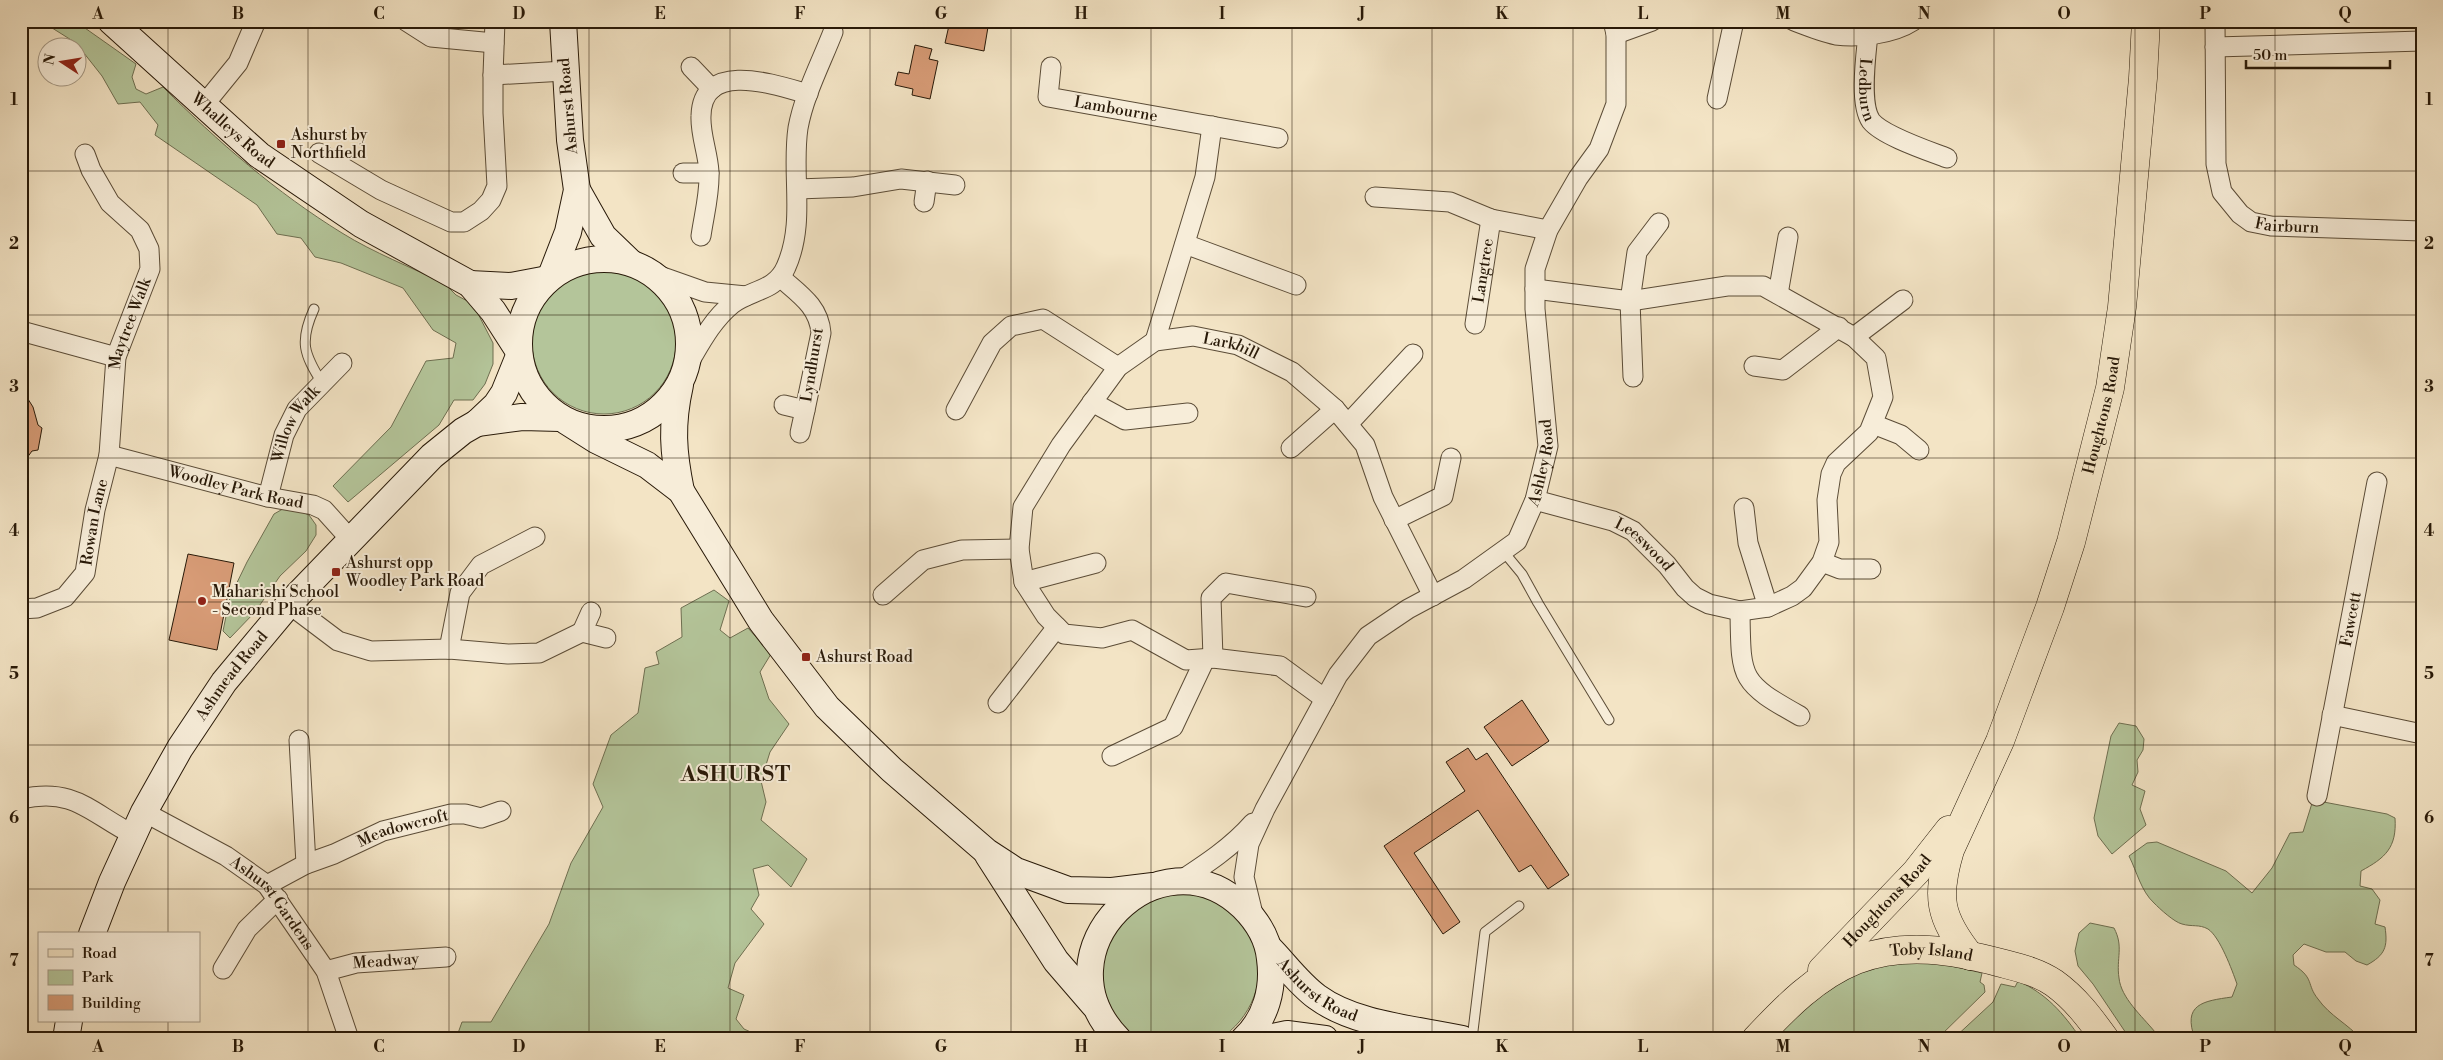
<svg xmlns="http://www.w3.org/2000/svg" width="2443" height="1060" font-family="'Libre Bodoni',serif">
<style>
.green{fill:#b4c59a;stroke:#6e6f51}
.building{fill:#d79b76;stroke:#281908}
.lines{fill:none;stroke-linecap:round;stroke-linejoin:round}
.lane-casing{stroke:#5b4c37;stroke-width:11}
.street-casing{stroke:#5b4c37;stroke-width:21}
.secondary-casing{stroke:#281908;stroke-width:28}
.primary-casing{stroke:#281908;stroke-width:29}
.lane{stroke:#f7edd9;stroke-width:9}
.street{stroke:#f7edd9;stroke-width:19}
.secondary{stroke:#f7edd9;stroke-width:26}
.primary{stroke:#f3e4c5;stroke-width:28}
.grid{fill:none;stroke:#281908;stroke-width:1;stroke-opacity:0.55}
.poi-dot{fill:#8f2418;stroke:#f7edd9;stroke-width:2}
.labels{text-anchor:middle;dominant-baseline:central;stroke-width:4;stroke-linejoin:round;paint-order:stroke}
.street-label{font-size:16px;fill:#281908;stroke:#f7edd9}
.poi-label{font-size:16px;fill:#281908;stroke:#f7edd9;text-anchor:start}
.district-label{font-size:21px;font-weight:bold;letter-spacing:1px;fill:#281908;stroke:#f7edd9}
.neatline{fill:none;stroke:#281908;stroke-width:2}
.grid-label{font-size:16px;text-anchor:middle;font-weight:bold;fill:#281908}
</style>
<rect width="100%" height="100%" fill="#f3e4c5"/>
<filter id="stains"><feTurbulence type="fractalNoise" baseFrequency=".004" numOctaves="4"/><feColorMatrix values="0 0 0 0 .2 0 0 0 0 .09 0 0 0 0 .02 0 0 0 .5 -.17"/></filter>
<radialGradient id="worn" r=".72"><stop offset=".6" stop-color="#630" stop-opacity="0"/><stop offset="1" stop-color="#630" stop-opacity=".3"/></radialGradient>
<path class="green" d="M41,21h34l61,43 -4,13 4,12 10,5 17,-7c54,54 114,106 179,146 32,20 69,34 103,51l11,11 17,9 20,39v21l-8,20 -12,16h-19l-15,25 -91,77 -15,-16 58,-59 35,-66 27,-3 3,-15 -23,-13 -30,-42 -62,-25 -26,-6 -14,-19 -24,-4 -20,-29 -102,-70 3,-10 -18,-23 -22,2 -16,-28 -26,-33z
M532 342a72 72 0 1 1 144 0a72 72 0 1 1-144 0Z
M288,506l21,9 7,10v10l-10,16 -26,25 -25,36 -25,26 -7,-7 7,-34 17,-35 27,-48z
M714,590l15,11 -9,29 10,8 18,-10 23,26 -11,18 9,27 20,25 -19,28 -9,29 5,21 -5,18 46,39 -16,28 -23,-22 -15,4 6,26 -8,14 13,15 -29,39 -7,25 16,7 -8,24 8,10 22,10h-307l-2,-3 5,-14h29l58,-98 22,-61 32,-56 -10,-23 18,-49 27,-22 7,-45 14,-4 -3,-12 26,-15 -1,-29z
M2119,723l17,3 8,13 -1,11 -6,10 1,12 -6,13 13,6 -5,18 6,16 -34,29 -14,-18 -4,-18 17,-82z
M2313,800l74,14 8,4c2,30 -10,40 -34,53l-1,15 12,3 8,11 -5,24 10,3c3,20 0,28 -18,38l-11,-4 -11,-9h-19l-22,-8 -11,11 1,10c21,14 12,19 24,34 12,17 30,25 43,40h-166c-13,-35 8,-38 37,-42l5,-13c-5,-14 -17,-47 -29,-55 -9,-5 -16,-2 -26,-5 -8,-2 -22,-15 -28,-21 -13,-12 -17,-31 -25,-47l18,-13 10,-1 69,29 26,22 20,-25 18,-35 13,-1z
M1196,891c10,5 26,10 34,17 5,4 8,11 12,16 4,5 10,12 13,18 13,36 -4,78 -36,97h-79l-9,-5 -15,-15 -15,-35 2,-39 36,-45z
M2090,923l24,5c10,19 2,30 5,50 2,20 23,38 36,54l-9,7h-16l-37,-55 -15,-18 -3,-15 4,-18z
M1889,962h45l48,11 -2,9 4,3 1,7 -48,47h-165l39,-39 29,-21z
M2018,981c29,13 45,32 63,58h-128l40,-37 8,-18 14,3z"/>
<path class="building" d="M950,21h39l-5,30 -39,-8z
M915,45l17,4 -3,10 9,2 -8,38 -18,-4 1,-6 -18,-4 3,-13 11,2z
M21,388l12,19 5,18 4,3 -4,22 -6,1 -11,15z
M188,554l46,9 -17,87 -48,-10z
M1522,700l27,41 -37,25 -28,-39z
M1468,748l8,12 11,-7 82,122 -21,14 -17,-24 -12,7 -41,-62 -64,43 46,69 -17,12 -59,-88 81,-55 -19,-29z"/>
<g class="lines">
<g class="lane-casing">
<path id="lane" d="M314,309c-15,33 -10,45 8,74
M1503,551l19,23 16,29 71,117
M1472,1039l13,-107 34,-26"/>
</g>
<g class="street-casing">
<g id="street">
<path d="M406,21l25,16 63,6"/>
<path d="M495,21l-2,54 72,-4"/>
<path d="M1794,21c13,5 28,11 42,14 23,3 57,-1 77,-14"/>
<path id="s1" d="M2215,21l1,143 6,28 18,22 11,8 20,4 151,5"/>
<path d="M1616,34l36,-13"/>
<path id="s2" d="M1868,34c-2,21 -9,70 3,87 12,15 58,30 76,37"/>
<path d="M2215,47l207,-6"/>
<path d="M691,67l21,22"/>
<path id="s3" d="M1051,67l-3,30 230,41"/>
<path d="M1717,99l17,-78"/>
<path d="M203,106l35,-43 18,-42"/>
<path d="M319,153l62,37 70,32h13l17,-11 10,-11 6,-14 -4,-73v-38"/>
<path d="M683,173h26"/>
<path d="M798,189l55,-2 48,-8 54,6"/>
<path d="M1375,197l75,5 41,17 57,11"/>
<path d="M924,202l3,-21"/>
<path d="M701,236c3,-21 9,-43 8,-64 -1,-19 -9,-38 -8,-56 1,-57 75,-31 107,-22"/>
<path d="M1185,244l111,41"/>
<path d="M654,274l51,18 41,4"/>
<path d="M780,277c19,17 39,29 41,56l-16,77"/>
<path d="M1778,294l10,-57"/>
<path id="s4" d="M1475,324l16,-105"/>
<path d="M21,331l95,26"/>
<path d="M1854,337l49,-37"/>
<path d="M1155,341l50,-164 7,-51"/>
<path d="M1754,366l29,4 56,-43"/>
<path d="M685,369c14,-23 26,-48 47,-65 18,-14 44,-13 54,-37 20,-45 5,-92 12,-139 6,-33 23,-65 35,-96"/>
<path d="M1633,377l-3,-76 7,-49 22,-29"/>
<path d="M1092,402l33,18 63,-7"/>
<path d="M784,405l21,5 -5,23"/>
<path d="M956,410l36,-67 19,-17 32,-7 75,48"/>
<path d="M1348,424l65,-70"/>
<path d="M1873,424l28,11 18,15"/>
<path d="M1291,448l44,-39"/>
<path id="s5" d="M109,455l159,42 45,8 11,5 27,30"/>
<path id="s6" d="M268,497l16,-62 13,-26 45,-46"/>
<path id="s7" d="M1535,500l78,21 20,10 34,34 18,23 10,9 14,7 31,7 28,-4 24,-11 11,-8 19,-26 7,-20 -2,-42 4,-26 5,-11 33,-31 14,-35 -7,-39 -22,-21 -91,-51h-36l-97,15 -95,-12"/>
<path d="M1744,508l4,35 20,64"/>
<path d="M1394,520l49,-24 8,-38"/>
<path d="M1822,562l18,7h31"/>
<path d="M1024,582l72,-19"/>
<path d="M883,595l40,-35 39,-10 57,-1"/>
<path d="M289,604l49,37 33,10 78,-2 59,5 31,-1 43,-21"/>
<path id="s8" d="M21,609l16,-1 28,-11 20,-24 10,-63 14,-55 7,-98 34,-88 -1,-20 -9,-19 -30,-27 -19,-33 -6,-16"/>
<path d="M1740,611c1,68 -1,71 60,105"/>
<path d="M591,612l-9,20 24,6"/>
<path d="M449,649l11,-56 21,-28 54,-28"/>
<path d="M1213,658l-2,-60 15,-15 80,14"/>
<path id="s9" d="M1325,699l-45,-33 -67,-8 -27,2 -54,-30 -30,8 -38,-4 -18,-18 -22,-34 -5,-33 4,-42 38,-62 57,-78 37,-26 38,-5 45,9 54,27 43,37 30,36 18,52 50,99"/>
<path d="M998,703l59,-76"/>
<path d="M2332,715l90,19"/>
<path d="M299,740l7,124"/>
<path d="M1112,756l61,-29 32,-68"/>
<path id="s10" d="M2317,796l60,-314"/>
<path d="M21,799c54,-12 69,14 113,36"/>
<path id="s11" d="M144,812l82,44 41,29 59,86 23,68"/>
<path d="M1180,881c26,-17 52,-34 73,-58"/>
<path id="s12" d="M267,885l39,-21 28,-10 49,-23 68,-17h14l16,4 20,-7"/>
<path id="s13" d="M1254,918l-10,-41 5,-33 16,-35 73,-134 30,-39 40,-27 56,-30 53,-38 18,-41 13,-54 -13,-137v-40l13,-39 30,-52 21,-29 17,-45v-70l-3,-13"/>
<path d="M223,969l24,-40 31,-30"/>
<path id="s14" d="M326,971l30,-8 90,-6"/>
</g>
</g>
<g class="secondary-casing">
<g id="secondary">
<path id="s15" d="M111,21l148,134 102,69 109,60 23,27 25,39"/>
<path d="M577,190l26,46 27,26"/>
<circle cx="604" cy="344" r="85"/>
<path d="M551,276l17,-44 9,-42 -7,-50 -7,-119"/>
<path d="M470,284l41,2 37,-7"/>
<path d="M680,385c-9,40 -7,67 1,106"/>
<path d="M566,421l30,19 51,25 34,26 80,130 66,86 65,63 95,82 29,19 52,19 44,1 41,-5"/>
<path d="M477,423l45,-6 38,1"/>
<path d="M988,855l68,106 38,44"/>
<path id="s16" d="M92,934l20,-52 32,-70 36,-64 44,-66 65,-78 143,-148 31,-25 14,-8 19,-18 8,-12 15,-37"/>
<path id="s17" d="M1269,948c15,15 30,36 48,49 38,28 99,32 145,42"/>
<path d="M66,1039l3,-18"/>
<path d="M1118,1039c-85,-88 42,-212 125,-132 15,15 25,31 27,52 4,29 -4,60 -26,80"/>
<path d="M1263,1039l24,-5 38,5"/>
</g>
</g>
<g class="primary-casing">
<g id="primary">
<path id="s18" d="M1970,956c-31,-39 -34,-59 -20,-106l50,-109 50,-134 21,-65 39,-154 12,-81 21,-229 3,-57"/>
<path id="s19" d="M1822,970l94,-98 33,-42"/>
<path id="s20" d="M1756,1039c29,-31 60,-63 100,-79 48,-18 97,-10 145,3 19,5 37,9 53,20 21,15 36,35 51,56"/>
</g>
</g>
<use href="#lane" class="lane"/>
<use href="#street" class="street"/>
<use href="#secondary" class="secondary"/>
<use href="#primary" class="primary"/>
</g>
<path class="grid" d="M168,21v913M308,21v1018M449,21v1018M589,21v1018M730,21v1018M870,21v1018M1011,21v1018M1151,21v1018M1292,21v1018M1432,21v1018M1573,21v1018M1713,21v1018M1854,21v1018M1994,21v1018M2135,21v1018M2275,21v1018M21,171h2401M21,315h2401M21,458h2401M21,602h2401M21,745h2401M21,889h2401M168,1021v18"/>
<g class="poi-dot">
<rect x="276" y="139" width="10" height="10" rx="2.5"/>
<rect x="331" y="567" width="10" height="10" rx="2.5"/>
<circle cx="202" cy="601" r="5"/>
<rect x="801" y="652" width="10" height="10" rx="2.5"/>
</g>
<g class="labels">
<g class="street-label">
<text stroke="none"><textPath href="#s2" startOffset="56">Ledburn</textPath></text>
<text transform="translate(568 106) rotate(-95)">Ashurst Road</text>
<text stroke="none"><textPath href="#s3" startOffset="99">Lambourne</textPath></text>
<text stroke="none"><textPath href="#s15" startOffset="164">Whalleys Road</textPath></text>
<text stroke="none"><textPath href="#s1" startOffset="250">Fairburn</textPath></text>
<text stroke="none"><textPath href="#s4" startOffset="54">Langtree</textPath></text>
<text stroke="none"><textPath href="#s8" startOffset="332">Maytree Walk</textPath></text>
<text stroke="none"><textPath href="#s9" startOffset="715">Larkhill</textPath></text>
<text transform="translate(812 365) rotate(-81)">Lyndhurst</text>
<text stroke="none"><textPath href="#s18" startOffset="576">Houghtons Road</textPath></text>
<text stroke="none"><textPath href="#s6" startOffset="79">Willow Walk</textPath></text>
<text stroke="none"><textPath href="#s13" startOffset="576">Ashley Road</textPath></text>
<text stroke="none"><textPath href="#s5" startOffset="131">Woodley Park Road</textPath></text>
<text stroke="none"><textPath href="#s8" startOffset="129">Rowan Lane</textPath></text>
<text stroke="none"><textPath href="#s7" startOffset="120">Leeswood</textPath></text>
<text stroke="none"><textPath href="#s10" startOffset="180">Fawcett</textPath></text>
<text stroke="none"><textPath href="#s16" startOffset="295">Ashmead Road</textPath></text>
<text stroke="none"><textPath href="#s12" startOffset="148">Meadowcroft</textPath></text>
<text stroke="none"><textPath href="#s19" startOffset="95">Houghtons Road</textPath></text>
<text stroke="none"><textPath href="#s11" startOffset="160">Ashurst Gardens</textPath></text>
<text stroke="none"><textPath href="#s20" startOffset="205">Toby Island</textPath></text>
<text stroke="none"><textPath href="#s14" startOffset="61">Meadway</textPath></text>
<text stroke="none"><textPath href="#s17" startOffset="65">Ashurst Road</textPath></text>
</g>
<g class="poi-label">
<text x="291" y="135">Ashurst by<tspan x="291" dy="18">Northfield</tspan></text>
<text x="346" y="563">Ashurst opp<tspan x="346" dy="18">Woodley Park Road</tspan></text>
<text x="212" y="592">Maharishi School<tspan x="212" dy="18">- Second Phase</tspan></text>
<text x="816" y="657">Ashurst Road</text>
</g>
<g class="district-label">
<text x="736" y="775">ASHURST</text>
</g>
</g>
<rect width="2443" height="1060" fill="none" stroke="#f3e4c5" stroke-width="55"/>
<rect x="38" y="932" width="162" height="90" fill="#f7edd9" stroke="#a49885"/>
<rect x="48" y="949" width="25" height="8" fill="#f3e4c5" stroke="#a49885"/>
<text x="82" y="958" font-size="15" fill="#281908">Road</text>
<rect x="48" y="970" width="25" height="15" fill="#b4c59a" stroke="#a49885"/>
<text x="82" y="982" font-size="15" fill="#281908">Park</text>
<rect x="48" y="995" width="25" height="15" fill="#d79b76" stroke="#a49885"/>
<text x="82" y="1008" font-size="15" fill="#281908">Building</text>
<g transform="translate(62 62) rotate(282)"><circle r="24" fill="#f7edd9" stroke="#a49885"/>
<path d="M0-4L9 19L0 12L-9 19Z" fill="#8f2418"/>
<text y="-8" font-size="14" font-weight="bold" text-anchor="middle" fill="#281908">N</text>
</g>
<path d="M2246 60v8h144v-8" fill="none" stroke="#281908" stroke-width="2.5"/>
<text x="2253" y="60" font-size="15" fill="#281908" stroke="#f7edd9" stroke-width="4" paint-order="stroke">50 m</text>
<rect x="28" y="28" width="2388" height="1004" class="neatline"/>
<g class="grid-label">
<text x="98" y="19">A</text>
<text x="238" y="19">B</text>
<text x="379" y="19">C</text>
<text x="519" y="19">D</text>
<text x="660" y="19">E</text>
<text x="800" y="19">F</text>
<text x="941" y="19">G</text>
<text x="1081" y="19">H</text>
<text x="1222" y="19">I</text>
<text x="1362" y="19">J</text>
<text x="1502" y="19">K</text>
<text x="1643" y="19">L</text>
<text x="1783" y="19">M</text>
<text x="1924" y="19">N</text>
<text x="2064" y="19">O</text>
<text x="2205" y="19">P</text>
<text x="2345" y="19">Q</text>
<text x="14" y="105">1</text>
<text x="2429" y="105">1</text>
<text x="14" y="249">2</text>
<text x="2429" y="249">2</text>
<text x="14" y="392">3</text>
<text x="2429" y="392">3</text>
<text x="14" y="536">4</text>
<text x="2429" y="536">4</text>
<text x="14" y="679">5</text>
<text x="2429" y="679">5</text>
<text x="14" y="823">6</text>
<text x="2429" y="823">6</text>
<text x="14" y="966">7</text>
<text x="2429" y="966">7</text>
<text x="98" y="1052">A</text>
<text x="238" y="1052">B</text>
<text x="379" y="1052">C</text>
<text x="519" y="1052">D</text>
<text x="660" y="1052">E</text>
<text x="800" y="1052">F</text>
<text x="941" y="1052">G</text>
<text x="1081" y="1052">H</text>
<text x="1222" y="1052">I</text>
<text x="1362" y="1052">J</text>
<text x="1502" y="1052">K</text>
<text x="1643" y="1052">L</text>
<text x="1783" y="1052">M</text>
<text x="1924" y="1052">N</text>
<text x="2064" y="1052">O</text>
<text x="2205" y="1052">P</text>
<text x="2345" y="1052">Q</text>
</g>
<rect width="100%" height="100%" filter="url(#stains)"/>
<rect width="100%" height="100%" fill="url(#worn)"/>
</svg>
